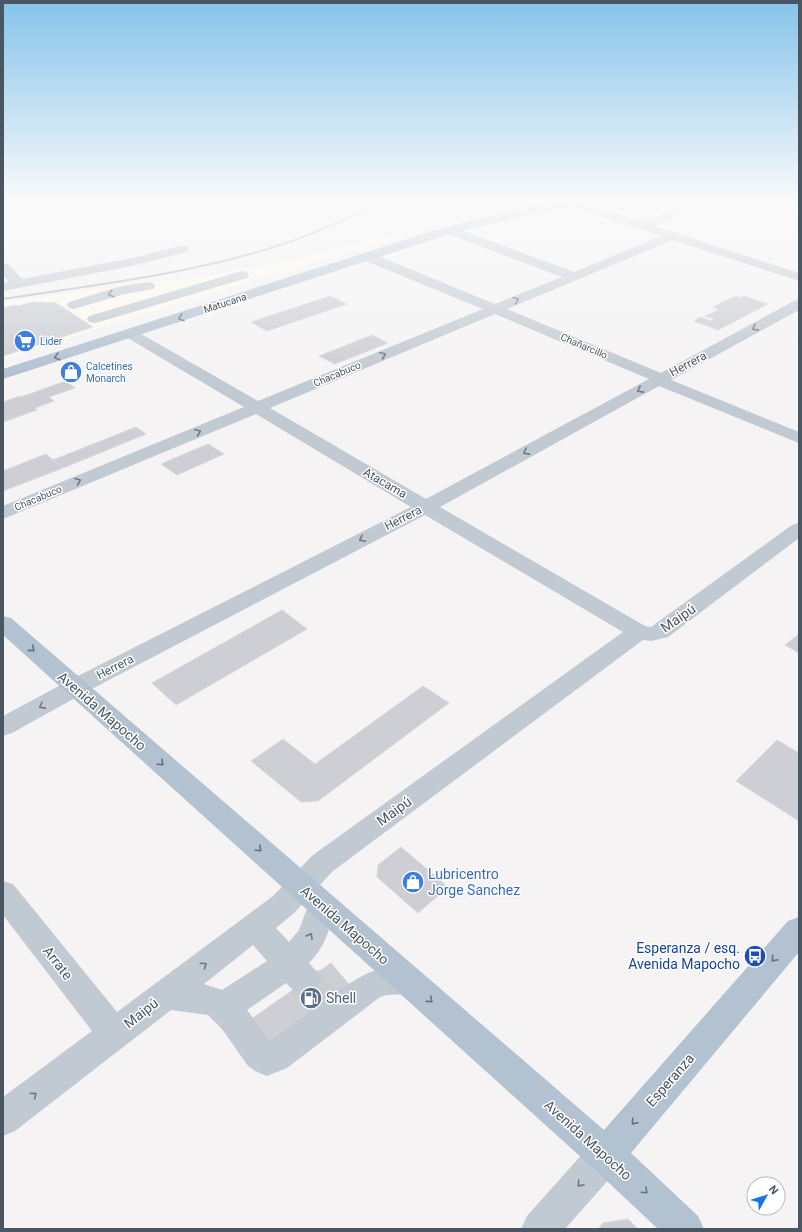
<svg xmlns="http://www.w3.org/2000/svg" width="802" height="1232" font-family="Roboto,sans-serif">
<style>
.commercial{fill:#fdf9ef}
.building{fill:#cdcfd5;stroke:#d7d9de}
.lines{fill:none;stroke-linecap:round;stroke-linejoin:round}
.minor-tunnel{stroke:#caccce;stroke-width:34;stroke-dasharray:34 16;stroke-linecap:butt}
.minor{fill:#c1cad2;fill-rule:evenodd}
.major{fill:#b3c2d1;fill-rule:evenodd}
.rail{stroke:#b5b8bd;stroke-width:2}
.oneway{stroke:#6e7983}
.oneway2{stroke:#64717d}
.labels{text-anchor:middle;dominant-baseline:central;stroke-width:3;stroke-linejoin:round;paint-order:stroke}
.far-street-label{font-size:10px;fill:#4a5661;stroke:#fff}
.far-shop-label{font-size:10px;fill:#366cbe;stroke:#fff;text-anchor:start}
.street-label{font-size:12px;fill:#4a5661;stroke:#fff}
.near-street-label{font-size:14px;fill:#4a5661;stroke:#fff}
.near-shop-label{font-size:14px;fill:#366cbe;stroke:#fff;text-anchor:start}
.near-transit-label{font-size:14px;fill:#164399;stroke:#fff;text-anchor:end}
.near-service-label{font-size:14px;fill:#4e5e75;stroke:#fff;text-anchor:start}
</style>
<rect width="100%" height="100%" fill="#f5f3f3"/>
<path class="commercial" d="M404,233l6,2 -198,58 -209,66v-57l214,-28 81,-16z"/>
<path class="building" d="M330,296l17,8 -80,27 -16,-9z
M736,296l4,2 4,-2 24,8 -50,26 -24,-9 7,-4 10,4 3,-2 -9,-3 14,-6 -6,-3 9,-4h-2z
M32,302l24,1 37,24 -90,29v-48l12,-3 3,1z
M372,335l16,8 -53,21 -16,-8z
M66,381l9,7 -26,9 5,4 -19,7 2,2 -34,12v-20l17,-6 1,1z
M136,427l10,7 -83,34 -10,-8z
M208,444l16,10 -47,21 -16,-11z
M46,454l17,14 -60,23v-20z
M282,610l25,19 -131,76 -24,-22z
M799,634v19l-14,-8z
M423,686l26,17 -131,98 -17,1 -50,-41 32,-22 32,25z
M777,740l22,13v68l-63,-40z
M401,847l47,40 -30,26 -41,-36 1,-12z
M331,963l22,26 -84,62 -22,-29z
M628,1219l10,10h-40l5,-6z"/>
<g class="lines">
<path class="minor-tunnel" d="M305,981l23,26"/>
<path class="minor" d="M22,201h22l-2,2 -39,8v-6z
M559,201h17l66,21 20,-7 4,-8 19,-6h13l-1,3 -22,7 -4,9 -17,6 145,47v8l-126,-41 -166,69 154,64 133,-72 5,-1v10l-128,70 128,52v11l-140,-57 -219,121 205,119 6,1 141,-102 7,-2v15l-131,99 -17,4 -8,-1 -310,231 -40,43 -17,14 13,14 10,-12 13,-35 10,-4 10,4 5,9c-6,21 -12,44 -28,59l7,8 5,10 -5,10 -11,4 -11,-4 -8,-8 -39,27 23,31c17,-13 35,-26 52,-38 31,-22 59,-47 98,-32l5,10 -5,10c-14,6 -26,1 -40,6l-93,71 -20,8 -12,-5 -7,-5 -26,-37 -14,-14 -37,-5 -156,121 -12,5v-39l89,-66 -89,-116v-34l10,3 104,128 156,-116 40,-41 310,-223 -198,-117 -341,178 -72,40 -9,3v-20l65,-35 343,-174 -155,-93 -253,105v-13l241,-99 -118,-70 -2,-3 2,-3 5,-1 5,1 122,70 225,-92 -120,-49 -1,-3 1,-3h10l122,50 67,-27 -117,-44 -2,-3 2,-3h8l121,45 87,-36 -100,-33zM495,314l154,65 -223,120 -156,-91zM253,945l14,16 -45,29 -18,-6z
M789,201h10v4l-8,-2z
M183,245l4,1 2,3 -2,3 -55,14 -129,25v-8l6,-1 -6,-7v-12l5,1 14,15 110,-21z
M242,271l5,1 2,3 -2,3 -148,44 -5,1 -5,-1 -2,-3 2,-3z
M148,282l5,1 2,3 -2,3 -28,5 -51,15 -5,-1 -2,-3 2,-3 49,-15z
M606,1137l13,5 5,13 -5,13 -54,61h-44l6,-13 66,-74z"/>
<path class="major" d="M568,201h25l-2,2 -4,1 -64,12 -70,17 -450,146v-10l442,-142 78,-19z
M3,616l8,2 593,512 184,-209 11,-4v35l-168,201 67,63 6,13h-46l-65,-61 -590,-533z"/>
<path class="rail" d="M3,299c97,-15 198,-26 292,-59 30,-11 60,-25 89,-39"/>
</g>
<defs><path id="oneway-chevron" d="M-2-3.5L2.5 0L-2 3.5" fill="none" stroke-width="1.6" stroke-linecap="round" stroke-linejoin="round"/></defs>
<g class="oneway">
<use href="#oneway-chevron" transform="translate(111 294) rotate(163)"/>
<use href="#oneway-chevron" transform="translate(516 300) rotate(-22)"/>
<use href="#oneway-chevron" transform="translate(755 328) rotate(152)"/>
<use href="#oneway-chevron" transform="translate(383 355) rotate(-23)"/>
<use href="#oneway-chevron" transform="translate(640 390) rotate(152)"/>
<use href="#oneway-chevron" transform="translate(198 432) rotate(-23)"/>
<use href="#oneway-chevron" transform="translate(526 452) rotate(152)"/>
<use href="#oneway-chevron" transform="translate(78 481) rotate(-23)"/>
<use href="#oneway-chevron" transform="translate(362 539) rotate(153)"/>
<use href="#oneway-chevron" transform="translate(42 706) rotate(152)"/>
<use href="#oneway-chevron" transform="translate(310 936) rotate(-60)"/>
<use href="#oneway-chevron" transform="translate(204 965) rotate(-37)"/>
<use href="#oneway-chevron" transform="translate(34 1095) rotate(-37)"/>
<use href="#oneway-chevron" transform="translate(580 1184) rotate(132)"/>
</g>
<g class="oneway2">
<use href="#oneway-chevron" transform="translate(181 318) rotate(162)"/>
<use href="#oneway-chevron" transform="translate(57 357) rotate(162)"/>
<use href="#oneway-chevron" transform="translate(32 649) rotate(41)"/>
<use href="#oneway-chevron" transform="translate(161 763) rotate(42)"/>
<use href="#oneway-chevron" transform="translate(259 849) rotate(42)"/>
<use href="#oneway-chevron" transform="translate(774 959) rotate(131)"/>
<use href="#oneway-chevron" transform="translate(430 1000) rotate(41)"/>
<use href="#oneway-chevron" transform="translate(634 1122) rotate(131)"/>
<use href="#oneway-chevron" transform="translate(645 1191) rotate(43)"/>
</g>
<linearGradient id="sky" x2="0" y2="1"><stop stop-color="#85c3ea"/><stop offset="0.54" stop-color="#fafafa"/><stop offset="1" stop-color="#fafafa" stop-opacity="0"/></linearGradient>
<rect width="802" height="373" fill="url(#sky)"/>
<defs>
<g id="supermarket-disc" transform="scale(1.15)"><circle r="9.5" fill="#3f7fe0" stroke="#fff"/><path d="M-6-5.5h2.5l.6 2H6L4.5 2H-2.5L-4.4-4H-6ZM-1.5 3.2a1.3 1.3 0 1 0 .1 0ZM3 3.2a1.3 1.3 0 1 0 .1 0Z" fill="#fff"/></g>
<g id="shop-disc" transform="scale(1.15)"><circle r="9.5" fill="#3f7fe0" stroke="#fff"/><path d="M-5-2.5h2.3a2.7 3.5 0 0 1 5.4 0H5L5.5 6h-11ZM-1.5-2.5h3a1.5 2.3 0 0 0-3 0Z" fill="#fff"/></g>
<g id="bus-disc" transform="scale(1.15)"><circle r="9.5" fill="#1a4fb4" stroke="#fff"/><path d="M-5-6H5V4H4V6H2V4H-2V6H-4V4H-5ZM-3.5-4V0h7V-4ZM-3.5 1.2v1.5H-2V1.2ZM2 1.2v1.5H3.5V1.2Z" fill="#fff"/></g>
<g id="fuel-disc" transform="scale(1.15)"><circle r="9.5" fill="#5c6f8a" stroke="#fff"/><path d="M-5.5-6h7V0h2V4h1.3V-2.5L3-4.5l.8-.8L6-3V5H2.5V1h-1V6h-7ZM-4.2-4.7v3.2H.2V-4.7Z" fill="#fff"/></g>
</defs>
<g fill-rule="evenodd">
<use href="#supermarket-disc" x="25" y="341"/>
<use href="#shop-disc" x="71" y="372"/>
<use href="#shop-disc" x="413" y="882"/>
<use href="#bus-disc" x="755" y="956"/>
<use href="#fuel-disc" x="311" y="998"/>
</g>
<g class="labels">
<g class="far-street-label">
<text transform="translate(225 303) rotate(-18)">Matucana</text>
<text transform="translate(584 346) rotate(23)">Chañarcillo</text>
<text transform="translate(337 374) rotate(-23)">Chacabuco</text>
<text transform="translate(38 498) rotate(-23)">Chacabuco</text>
</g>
<g class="far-shop-label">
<text x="40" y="341">Lider</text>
<text x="86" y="366">Calcetines<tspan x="86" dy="12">Monarch</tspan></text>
</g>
<g class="street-label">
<text transform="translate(688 364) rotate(-28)">Herrera</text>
<text transform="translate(385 483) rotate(30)">Atacama</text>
<text transform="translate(403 518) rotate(-27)">Herrera</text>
<text transform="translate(115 667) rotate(-27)">Herrera</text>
</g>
<g class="near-street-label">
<text transform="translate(678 618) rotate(-35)">Maipú</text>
<text transform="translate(102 711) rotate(41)">Avenida Mapocho</text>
<text transform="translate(394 811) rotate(-36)">Maipú</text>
<text transform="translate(345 925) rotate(41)">Avenida Mapocho</text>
<text transform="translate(58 963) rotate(52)">Arrate</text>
<text transform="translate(141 1013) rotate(-38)">Maipú</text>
<text transform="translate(670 1080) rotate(-49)">Esperanza</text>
<text transform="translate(588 1140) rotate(42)">Avenida Mapocho</text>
</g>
<g class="near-shop-label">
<text x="428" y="874">Lubricentro<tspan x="428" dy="16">Jorge Sanchez</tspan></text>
</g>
<g class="near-transit-label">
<text x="740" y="948">Esperanza / esq.<tspan x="740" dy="16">Avenida Mapocho</tspan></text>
</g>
<g class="near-service-label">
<text x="326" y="998">Shell</text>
</g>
</g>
<rect width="802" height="1232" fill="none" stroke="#4a5661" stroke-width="8"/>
<g transform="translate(766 1196) rotate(51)"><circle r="19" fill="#ffffff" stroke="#b7bbc0"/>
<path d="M0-3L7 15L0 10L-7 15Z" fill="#1a73e8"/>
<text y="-6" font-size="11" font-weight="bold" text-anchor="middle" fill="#4a5661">N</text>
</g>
</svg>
